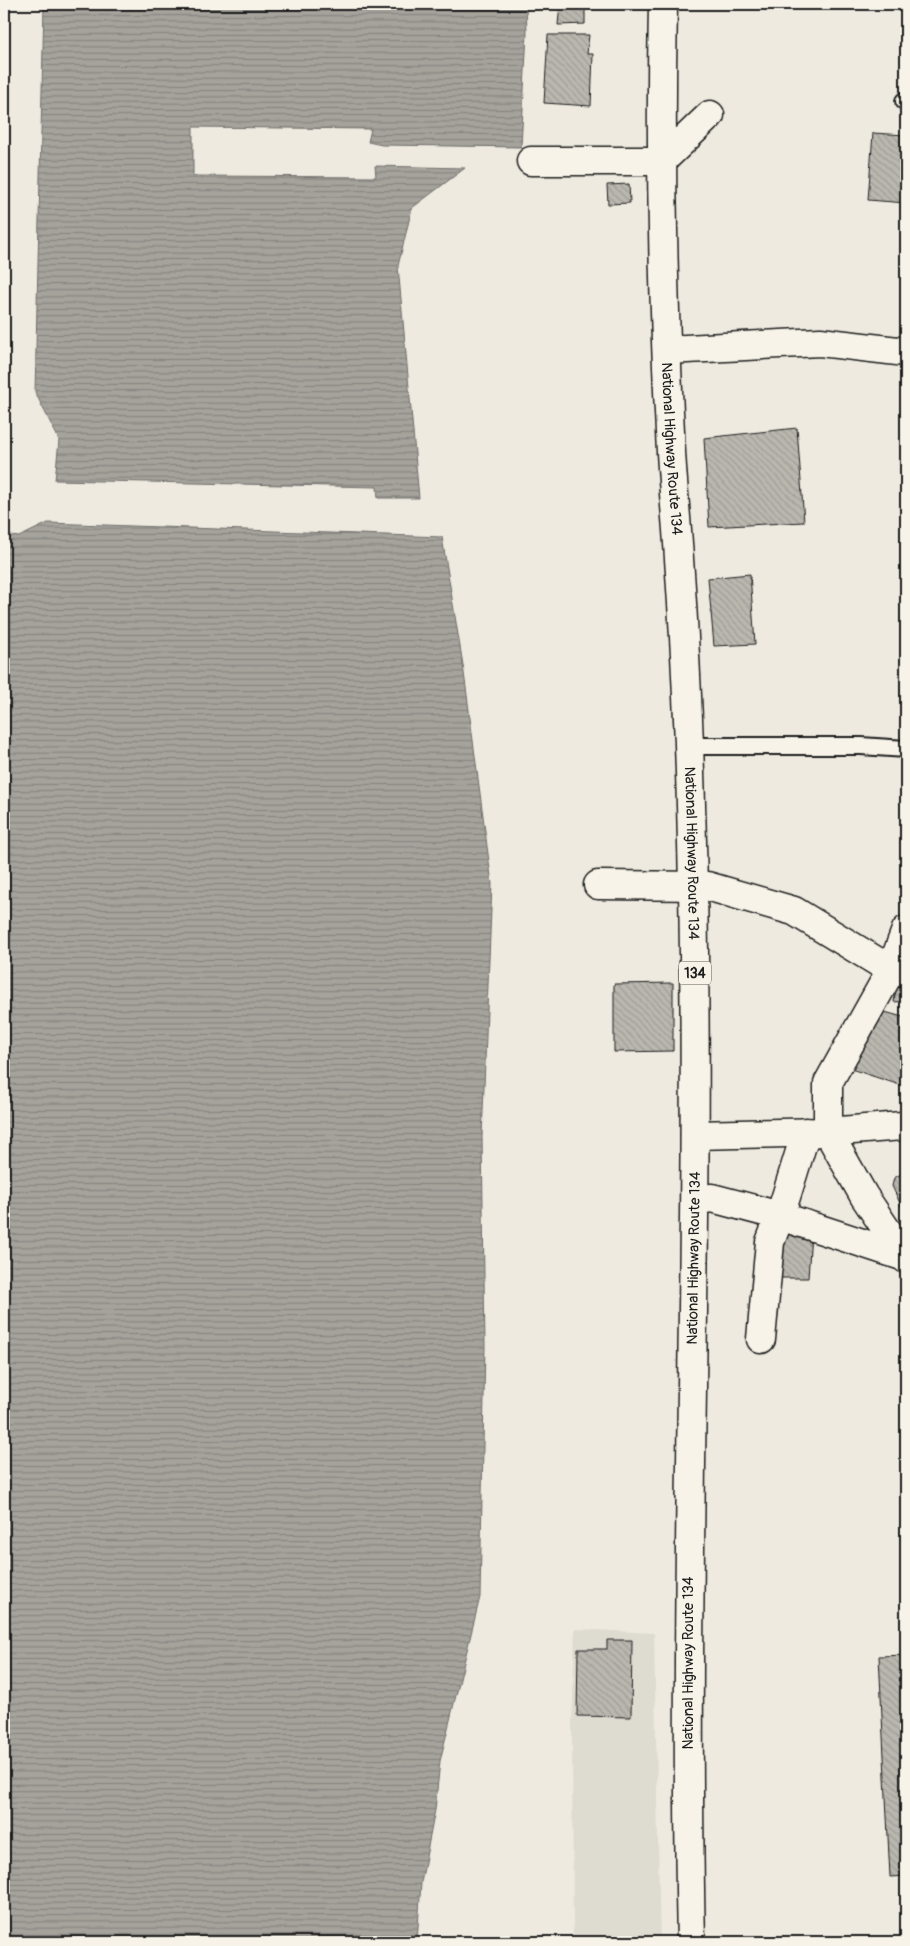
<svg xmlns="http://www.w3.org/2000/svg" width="910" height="1946" font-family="Pangolin,sans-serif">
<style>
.built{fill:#dedbd1}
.water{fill:url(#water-rules);stroke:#6f6d69}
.building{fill:url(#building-back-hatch);stroke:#1c1c1c}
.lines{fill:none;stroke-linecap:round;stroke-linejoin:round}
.service-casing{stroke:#1c1c1c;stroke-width:20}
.minor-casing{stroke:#1c1c1c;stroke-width:31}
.tertiary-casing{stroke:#1c1c1c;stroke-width:31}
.trunk-casing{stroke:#1c1c1c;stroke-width:31}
.service{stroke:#f7f3e8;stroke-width:16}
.minor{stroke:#f7f3e8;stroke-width:28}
.tertiary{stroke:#f7f3e8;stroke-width:28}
.trunk{stroke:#f7f3e8;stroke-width:28}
.labels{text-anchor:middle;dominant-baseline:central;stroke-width:4;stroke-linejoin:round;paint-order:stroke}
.shield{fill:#f7f3e8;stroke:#5e5c59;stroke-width:1}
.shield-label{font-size:14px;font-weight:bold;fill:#1c1c1c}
.street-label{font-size:15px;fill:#1c1c1c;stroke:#f7f3e8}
</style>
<defs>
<pattern id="water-rules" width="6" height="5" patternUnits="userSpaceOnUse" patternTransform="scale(1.25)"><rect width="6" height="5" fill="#a6a39d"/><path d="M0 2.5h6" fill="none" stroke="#86847f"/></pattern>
<pattern id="building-back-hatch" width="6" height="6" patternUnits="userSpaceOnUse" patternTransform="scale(1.25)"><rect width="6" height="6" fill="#bab7af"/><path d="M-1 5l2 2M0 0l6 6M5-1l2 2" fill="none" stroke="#9f9d96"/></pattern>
</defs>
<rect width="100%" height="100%" fill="#eeeae0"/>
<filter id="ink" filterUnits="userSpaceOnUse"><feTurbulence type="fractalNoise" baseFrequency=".02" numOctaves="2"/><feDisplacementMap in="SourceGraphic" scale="10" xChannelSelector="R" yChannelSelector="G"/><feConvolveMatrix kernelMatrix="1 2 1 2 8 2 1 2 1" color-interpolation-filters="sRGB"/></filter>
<g filter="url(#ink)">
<path class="built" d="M575,1629l79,4 6,309h-87l-1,-215z"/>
<path class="water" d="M44,4h482l1,29 -6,114 -139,-2 -14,-3 3,-13 -178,-2v49l183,1 -1,-11 90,2 -53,40 -14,58 21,232h-41l-1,-11 -322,-7 4,-40 -24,-48z
M48,523l394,14 21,128 29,219 -10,253 3,209 -5,251 -40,164 -5,49 -14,73 -4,59h-413v-1407l15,2z"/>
<path class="building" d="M560,4h25v20l-27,1z
M548,35h41l-2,19h6l-2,52 -47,-3z
M873,133l33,2v68l-38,-3z
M629,184l1,19 -22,1 -1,-19z
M797,428l7,94 -95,5 -5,-89z
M750,574l5,70 -41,2 -6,-68z
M673,983v68l-59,1v-68z
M896,987l10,1v13l-12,1z
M878,1010l28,8v69l-55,-18z
M903,1173l3,1v42l-14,-30 2,-8z
M786,1232l25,2 -3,44h-33z
M607,1640h25l-1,77 -54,-1 1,-67h29z
M906,1655v221l-16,1 -11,-221z"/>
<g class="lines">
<g class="service-casing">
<path id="service" d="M904,101h2
M690,746h171l45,3"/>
</g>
<g class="minor-casing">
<path id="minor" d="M531,161h131l48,-46
M667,350l153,-8 86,10
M598,885l109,1 87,25 97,59 15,1
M906,930l-15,40 -63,113v49l36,64 42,63
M696,1200l16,-2 68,18 125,41
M761,1339l9,-97 10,-26 26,-84"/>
</g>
<g class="tertiary-casing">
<path id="tertiary" d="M695,1135l133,-3 74,-6 4,2"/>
</g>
<g class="trunk-casing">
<g id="trunk">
<path id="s1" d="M663,4c-3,149 0,299 8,448 2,36 6,71 8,107 8,110 12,220 14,331 7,351 -10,701 -2,1052"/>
</g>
</g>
<use href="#service" class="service"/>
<use href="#minor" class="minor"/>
<use href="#tertiary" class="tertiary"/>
<use href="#trunk" class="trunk"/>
</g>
</g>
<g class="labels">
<rect class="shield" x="679" y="961.5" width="32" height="23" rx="4"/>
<g class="shield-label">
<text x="695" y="973">134</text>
</g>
<g class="street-label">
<text stroke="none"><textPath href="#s1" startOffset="445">National Highway Route 134</textPath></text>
<text stroke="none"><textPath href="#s1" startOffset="850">National Highway Route 134</textPath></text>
<text transform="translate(694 1258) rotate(-89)">National Highway Route 134</text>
<text transform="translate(688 1663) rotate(-90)">National Highway Route 134</text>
</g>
</g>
<rect width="910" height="1946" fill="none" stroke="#f7f3e8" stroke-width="20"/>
<rect x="10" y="10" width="890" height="1926" fill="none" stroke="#1c1c1c" stroke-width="2" filter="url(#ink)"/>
</svg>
